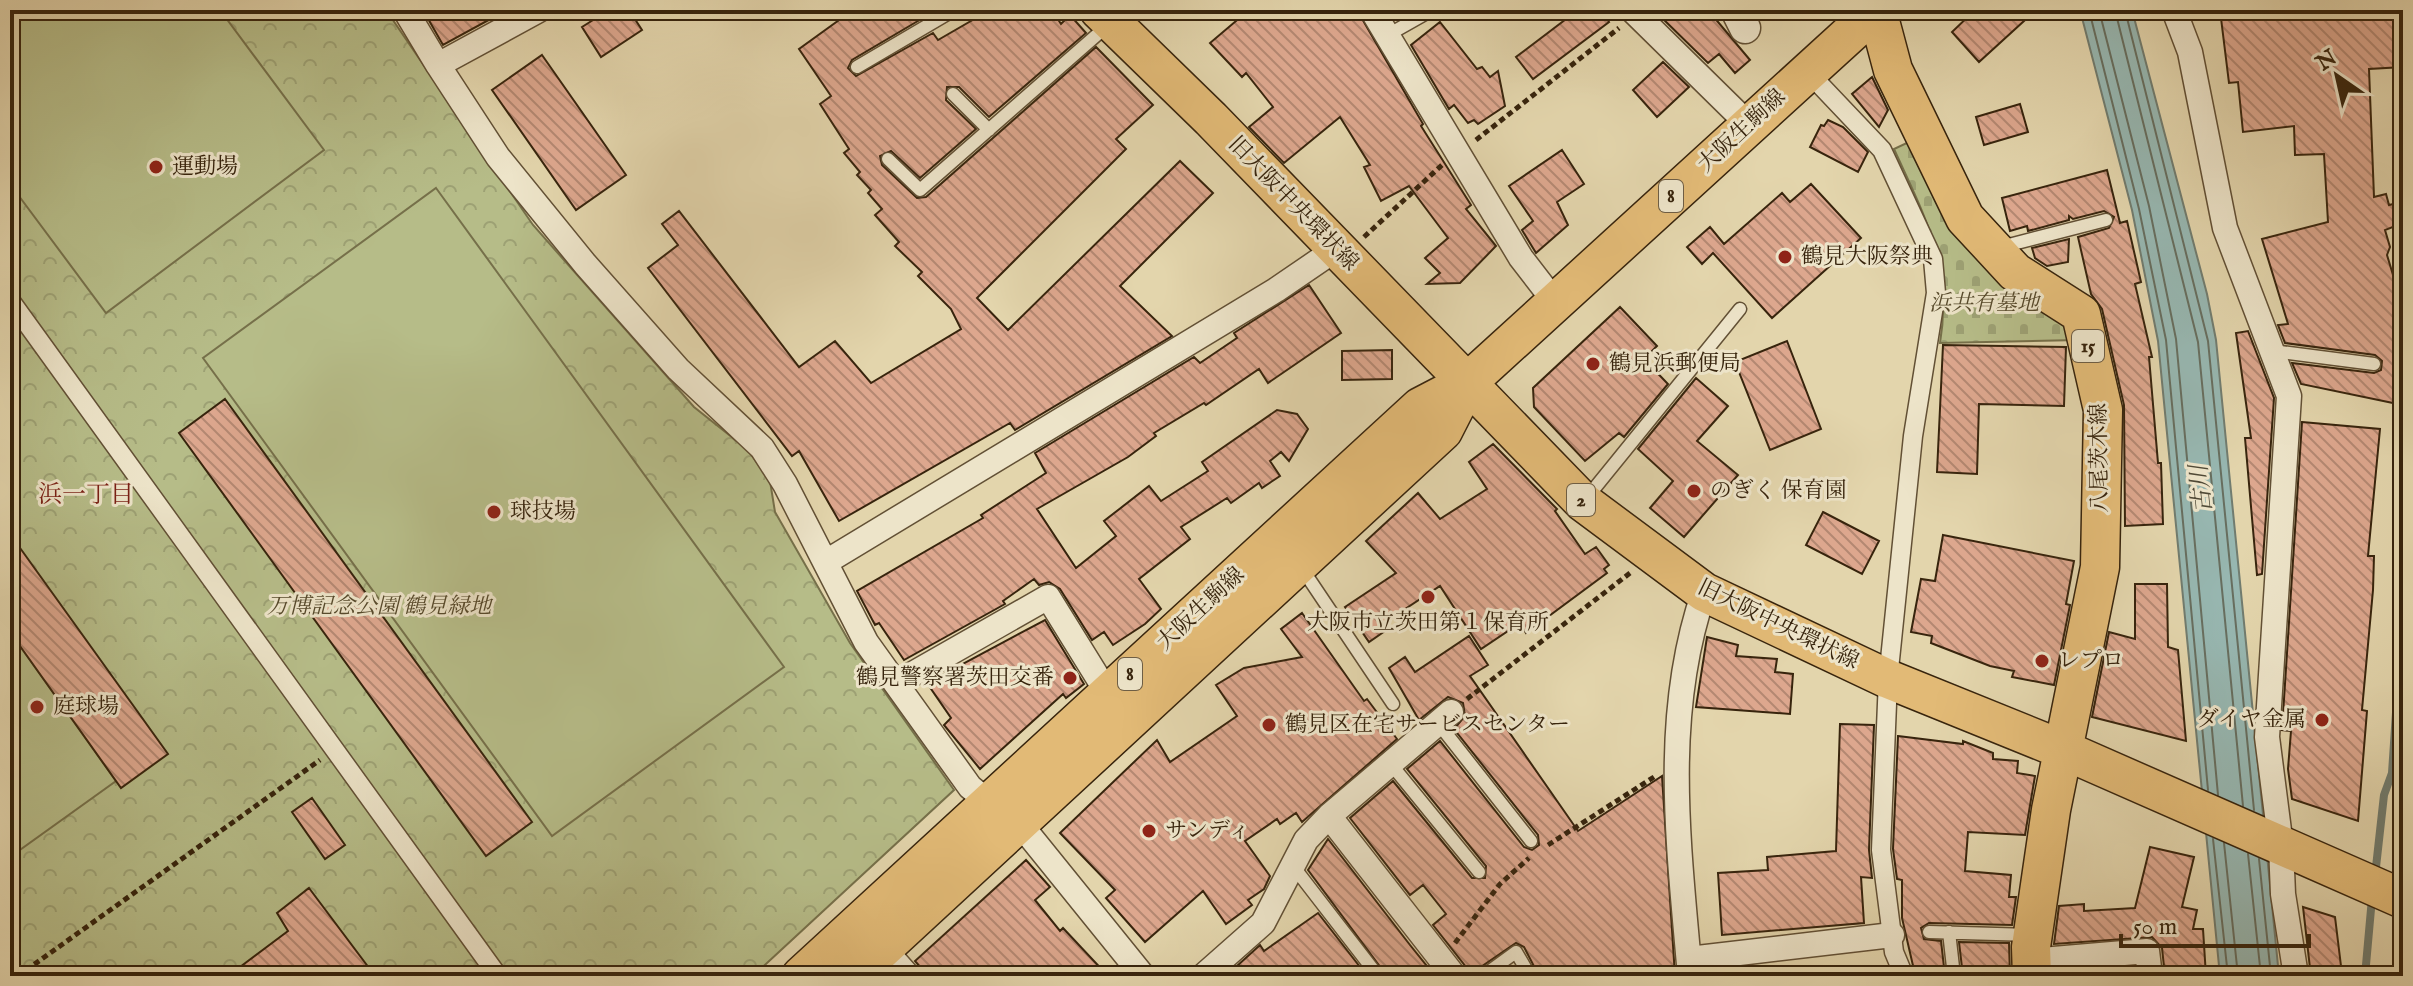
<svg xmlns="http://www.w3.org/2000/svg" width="2413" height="986" font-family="'IM FELL English','Noto Serif JP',serif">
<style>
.cemetery{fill:url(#cemetery-stones);stroke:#76704a;stroke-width:2}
.park{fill:url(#park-crowns);stroke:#76704a;stroke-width:2}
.pitch{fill:#b6bc88;stroke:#76704a;stroke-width:2}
.water{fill:#97b7b1;stroke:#717c6f;stroke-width:2}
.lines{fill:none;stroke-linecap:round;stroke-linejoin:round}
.shore{stroke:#676e5f;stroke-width:2}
.stream{stroke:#717c6f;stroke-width:8}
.building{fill:url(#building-back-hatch);stroke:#37240d;stroke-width:2}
.service-casing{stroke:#625035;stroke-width:15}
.pedestrian-casing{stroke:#625035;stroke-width:21}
.minor-casing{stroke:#625035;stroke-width:27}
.tertiary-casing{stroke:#625035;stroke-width:33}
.primary-casing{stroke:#37240d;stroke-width:41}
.path{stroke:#37240d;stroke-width:5;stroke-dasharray:6 4;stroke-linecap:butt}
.service{stroke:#ede4c9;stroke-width:12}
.pedestrian{stroke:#ede4c9;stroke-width:18}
.minor{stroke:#ede4c9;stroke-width:24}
.tertiary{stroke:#ede4c9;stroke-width:30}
.primary{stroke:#e2ba76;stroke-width:38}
.poi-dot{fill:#8f2418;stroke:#ede4c9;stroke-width:3}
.labels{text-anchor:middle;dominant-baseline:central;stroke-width:6;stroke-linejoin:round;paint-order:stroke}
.shield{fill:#ede4c9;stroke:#6e5e45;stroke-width:2}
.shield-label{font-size:20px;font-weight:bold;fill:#37240d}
.street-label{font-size:22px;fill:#37240d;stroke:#ede4c9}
.poi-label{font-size:22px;fill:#37240d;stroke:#ede4c9;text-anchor:start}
.park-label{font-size:22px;font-style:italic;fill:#574a2c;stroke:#ede4c9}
.water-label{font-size:24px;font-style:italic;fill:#4f4936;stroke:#ede4c9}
.neighbourhood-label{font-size:24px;fill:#7a1f14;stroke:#ede4c9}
</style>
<defs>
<pattern id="cemetery-stones" width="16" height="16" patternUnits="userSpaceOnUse" patternTransform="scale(2)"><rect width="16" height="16" fill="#b6bc88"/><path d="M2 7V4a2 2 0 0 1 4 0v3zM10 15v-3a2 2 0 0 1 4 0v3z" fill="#9da174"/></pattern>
<pattern id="park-crowns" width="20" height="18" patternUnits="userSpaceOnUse" patternTransform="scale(2)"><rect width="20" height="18" fill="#b6bc88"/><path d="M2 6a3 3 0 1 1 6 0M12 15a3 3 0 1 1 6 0" fill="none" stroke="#9da174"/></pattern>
<pattern id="building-back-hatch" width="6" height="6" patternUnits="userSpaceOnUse" patternTransform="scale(2)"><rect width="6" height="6" fill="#dda78e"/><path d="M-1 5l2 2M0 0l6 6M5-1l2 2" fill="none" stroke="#b48872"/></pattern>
</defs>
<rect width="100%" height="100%" fill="#e3d5ac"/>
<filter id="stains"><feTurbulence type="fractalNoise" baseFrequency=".0025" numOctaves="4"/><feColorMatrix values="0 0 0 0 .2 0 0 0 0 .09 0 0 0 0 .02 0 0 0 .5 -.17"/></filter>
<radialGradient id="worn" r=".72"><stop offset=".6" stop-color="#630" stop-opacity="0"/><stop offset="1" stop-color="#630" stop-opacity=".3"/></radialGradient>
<path class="cemetery" d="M1911,141l167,199 -138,3c13,-77 -15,-126 -46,-194z"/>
<path class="park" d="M10,10h376l147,215 161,182 54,43 22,31 5,31 75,131 104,147 -201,186h-743z"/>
<path class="pitch" d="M10,10h210l104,140 -218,163 -96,-129z
M436,188l348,479 -232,169 -349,-478z
M10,632l106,149 -106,76z"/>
<path class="water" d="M2080,10h52l75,284 9,46 63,636h-59l-62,-635 -26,-131z"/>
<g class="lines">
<path class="shore" d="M2089,10l50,199 27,131 42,450
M2099,10l50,196 27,133 42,456
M2115,10l83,332 45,464
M2125,10l83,331 46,469
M2213,839l15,137
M2224,843l14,133
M2248,854l13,122
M2259,859l12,117"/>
<path class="stream" d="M2375,876l9,-81 8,-22 11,-166
M2365,976l7,-78"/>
</g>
<path class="building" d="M423,10h84l-64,35z
M609,10h20l13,20 -41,27 -19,-30z
M853,10h65l5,8 -71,42 -4,8 8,8 77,-43 5,7 52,-30h62l9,14 9,-9 16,18 -97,84 -30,-30h-12l-1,13 30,29 -56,49 -29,-27 -11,5 2,9 35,33 9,-1 170,-150 57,58 -37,34 10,10 -149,149 31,32 172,-169 33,32 -93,93 52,50 -157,94 -5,-7 -171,98 -40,-70 -7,5 -144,-188 30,-23 -16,-21 17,-13 120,156 36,-26 36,42 90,-54 -10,-20 -33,-33 4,-4 -27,-26 4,-4 -24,-27 7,-6 -14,-16 3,-3 -14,-15 3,-3 -16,-19 5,-4 -29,-45 11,-8 -32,-47z
M1249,10h108l66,114 -2,2 50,79 -5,4 30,37 -36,37 -33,1 13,-11 -15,-15 23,-20 -39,-52 -28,15 -17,-34 6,-2 -30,-48 -56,46 -35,-36 24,-20 -27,-34 -4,4 -32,-34z
M1578,10h22l9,12 -76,57 -17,-22z
M1667,10h41l42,50 -15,13 -16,-19 -11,9 -48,-47z
M1975,10h61l-57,52 -27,-30z
M2220,10h183v57l-34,2 5,128 12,-3 3,11 9,-2 5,20 -18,7 5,17 -3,8 16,53 -10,95 -92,-19 -9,-21 82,10 7,-3 1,-9 -7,-6 -90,-12 -7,-18 10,-1 -26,-85 66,-17 -4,-68 -29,1 -1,-29 -51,6 -5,-50 -9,1z
M1440,22l37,47 5,-2 8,10 8,-6 7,35 -27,18 -4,-4 -6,3 -14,-18 -5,4 -38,-64z
M542,55l84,120 -50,35 -84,-120z
M1663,62l26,25 -32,30 -24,-27z
M1872,77l16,33 -9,17 -27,-33z
M2020,104l8,28 -44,13 -8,-28z
M1828,120l15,7 25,25 -10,20 -48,-25 11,-22 3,1z
M1562,150l22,34 -27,18 11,23 -32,28 -14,-23 11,-9 -24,-35z
M2107,170l13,53 7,-2 14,61 -6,2 17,73h-3l9,106h3l2,61 -38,2 -1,-121 -22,-96 -11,-15 -13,-57 31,-9 5,-11 -10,-6 -31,8 -4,-3v4l-41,11 -1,-5 -17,5 -8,-33z
M1811,184l50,54 -89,80 -59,-65 -11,11 -15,-17 23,-20 14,17 58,-51 8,9z
M2069,239l-1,23 -21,4 -12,-8 -3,-10z
M1309,285l32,48 -73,50 -9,-14 -53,36 -2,-2 -50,30 2,3 -28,21 -91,52 39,59 40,-32 -12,-15 45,-35 12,15 47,-30 -6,-9 75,-52 20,4 11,15 -19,32 -8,-9 -11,9 10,15 -18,12 -3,-5 -28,20 -4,-5 -46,29 9,12 -51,40 22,30 -16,15 -32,21 -9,-13 -12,8 -32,-51 -11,-7 -10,3 -5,-6 -31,22 2,3 -101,56 -25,-37 -4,2 -18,-34 126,-73 -2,-3 65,-42 -11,-20 159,-96 6,6 37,-25 -3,-5z
M1620,307l37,39 -13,13 24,25 -44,53 -5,-4 -34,28 -51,-54 -1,-19z
M2248,331l26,67 -12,176 -5,1 -12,-137h6l-15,-105z
M1787,341l34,88 -51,21 -35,-88z
M1943,345l123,2 -2,59 -85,-2 -2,70 -40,-2z
M1392,350v29l-50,1v-29z
M1696,378l32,28 -31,35 41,34 -54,62 -34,-29 23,-27 -35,-32z
M225,399l307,423 -46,34 -307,-423z
M2302,422l78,7 -12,127h6l-1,34 -11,120 5,1 -9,110 -66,-22 -4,-30 3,-38 -9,-1z
M1493,444l64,65 -2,2 30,43 11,-7 13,18 -5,4 3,4 -81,60 -6,-10 -39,26 -41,-63 -59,39 4,6 -16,11 -24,-35 51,-34 -30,-32 52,-48 22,26 47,-30 -18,-27z
M1823,512l56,29 -17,33 -56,-29z
M10,534l158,220 -47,34 -111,-156z
M1943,535l131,26 -8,43 4,1 -16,80 -42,-8 2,-6 -24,-5 -59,-23 1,-7 -21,-4 10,-53 14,2z
M2135,584h32l1,63 10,3 8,91 -94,-24 17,-85 26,7z
M1302,613l62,88 3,-2 30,40 -95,83 -6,-9 -16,11 -3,-5 -32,22 25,35 -6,13 -16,11 4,5 -26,19 -23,-33 -58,51 -39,-44 9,-8 -55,-57 97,-93 13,22 67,-46 -21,-31 28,-17 58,-11 -21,-28z
M1045,620l39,64 -18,14 -3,-4 -83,75 -36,-44 7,-7 -24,-35z
M1469,636l19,29 -18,11 108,155 84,-55 13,200h-89l-7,-10 -20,10h-20l-15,-29 -8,-4 -38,26 -4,7h-5l-3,-9 -33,-42 13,-11 -23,-29 -13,10 -60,-77 43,-37 79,97h13l1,-12 -79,-97 33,-28 84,106 8,3 7,-5 -1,-10 -84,-106 11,-13 -2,-13 -15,-6 -29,23 -30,-52 16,-11 10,15z
M1707,637l31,8 -2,11 41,3 -2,13 18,2 -3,40 -94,-7z
M1840,724l34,1 -5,125 3,28 -11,-1 3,46 -142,12 -4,-62 50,-3 -1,-13 69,-6z
M1898,736l65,8v-3l30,12v6l25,2 -1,12 18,3 -10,59 -57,-3 -3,39 46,4 -2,22h7l-4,28 -83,-2 -8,5 3,11 17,2 4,35h-25l-2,-7 -4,1 -12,-52v-38l-5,-1 -4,-30z
M312,798l33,47 -20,14 -33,-47z
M1328,839l82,106 25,31h-48l-79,-106z
M2150,847l44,10 -12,50 15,3 -4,19h10l3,47h-41l-3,-28 -10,-11 -98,7 5,-38 25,-2v7l51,-3z
M1026,860l24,27 -15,13 25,31 3,-3 45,48h-180l-13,-15z
M309,888l66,88h-147l60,-45 -11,-18z
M2303,907l32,10 6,49 -31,2z
M1318,913l49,63h-141l34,-31 4,6z
M1959,942l50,1 1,33h-47z
M2134,967l1,9h-81v-2z"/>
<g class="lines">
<g class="service-casing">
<path id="service" d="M1386,36l46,-26
M857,67l97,-57
M953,94l36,36
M888,159l32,31 187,-164
M2001,247l105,-27
M2273,351l101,13
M1585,500l155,-191
M1301,567l92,137
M1438,723l93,118
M1390,763l89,109
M1293,866l85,110
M1929,932l101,3
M1949,932l5,44
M1483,976l33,-24 14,24"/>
</g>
<g class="pedestrian-casing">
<path id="pedestrian" d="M1807,71l75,79 51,109 3,34 -23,143 -25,243 -7,171 13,102 10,24
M10,300l488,676"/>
</g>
<g class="minor-casing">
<path id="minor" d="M405,10l33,55 101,-55
M1372,10l149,248 34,44
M1632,10l117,115
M2174,10l16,42 35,176 64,168 -22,341 14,109 2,48 13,82
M438,65l60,92 87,107 93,105 84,79 23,36 81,158 104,145 59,48 114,141
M826,562l450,-272 60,-41
M897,683l151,-86 60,97
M1329,816l125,160
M883,948l25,28
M1689,959l203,-24
M2031,961l116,-10 3,25
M1203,976l60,-53 43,-83 23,-24 122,-104
M1690,976c-11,-129 -29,-259 14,-384"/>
</g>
<g class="tertiary-casing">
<path id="tertiary" d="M1736,10l9,18"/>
</g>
<g class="primary-casing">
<path id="primary" d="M1099,10l112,109 372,383 121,90 184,87 178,72 337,148
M1877,10l16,60 72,148 50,54 66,42 22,96 -3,157 -49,243 -20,137 1,29
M801,976l619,-569 48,-25 408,-372
M853,976l590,-545 25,-49"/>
</g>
<path class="path" d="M1476,140l143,-112
M1364,237l78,-72
M1467,699l163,-126
M1548,845l106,-68
M1455,943l45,-59 29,-26
M18,976l302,-216"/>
<use href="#service" class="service"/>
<use href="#pedestrian" class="pedestrian"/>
<use href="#minor" class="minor"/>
<use href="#tertiary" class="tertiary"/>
<use href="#primary" class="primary"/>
</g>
<g class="poi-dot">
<circle cx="156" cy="167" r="8"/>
<circle cx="1785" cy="257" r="8"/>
<circle cx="1593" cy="364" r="8"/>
<circle cx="1694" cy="491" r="8"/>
<circle cx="494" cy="512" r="8"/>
<circle cx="1428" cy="597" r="8"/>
<circle cx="2042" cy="661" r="8"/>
<circle cx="1070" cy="678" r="8"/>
<circle cx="37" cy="707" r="8"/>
<circle cx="2322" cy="720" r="8"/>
<circle cx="1269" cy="725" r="8"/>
<circle cx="1149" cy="831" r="8"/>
</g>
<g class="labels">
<g class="shield">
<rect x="1659" y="180" width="24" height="32" rx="6"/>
<rect x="2072" y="330" width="32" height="32" rx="6"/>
<rect x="1567" y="484" width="28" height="32" rx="6"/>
<rect x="1118" y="658" width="24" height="32" rx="6"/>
</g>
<g class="shield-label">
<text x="1671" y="196">8</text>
<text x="2088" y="346">15</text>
<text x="1581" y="500">2</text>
<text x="1130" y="674">8</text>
</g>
<g class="street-label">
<text transform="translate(1742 131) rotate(-43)">大阪生駒線</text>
<text transform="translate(1293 204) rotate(46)">旧大阪中央環状線</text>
<text transform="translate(2100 458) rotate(-91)">八尾茨木線</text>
<text transform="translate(1201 609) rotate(-43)">大阪生駒線</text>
<text transform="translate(1778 625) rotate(26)">旧大阪中央環状線</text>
</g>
<g class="poi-label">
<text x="172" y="167">運動場</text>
<text x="1801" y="257">鶴見大阪祭典</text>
<text x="1609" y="364">鶴見浜郵便局</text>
<text x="1710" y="491">のぎく 保育園</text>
<text x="510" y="512">球技場</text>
<text x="1428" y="623" text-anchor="middle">大阪市立茨田第１保育所</text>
<text x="2058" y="661">レプロ</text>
<text x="1054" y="678" text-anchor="end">鶴見警察署茨田交番</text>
<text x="53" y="707">庭球場</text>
<text x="2306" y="720" text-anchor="end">ダイヤ金属</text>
<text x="1285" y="725">鶴見区在宅サービスセンター</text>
<text x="1165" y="831">サンディ</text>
</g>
<g class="park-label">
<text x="1984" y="304">浜共有墓地</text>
<text x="379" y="607">万博記念公園 鶴見緑地</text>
</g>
<g class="water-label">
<text transform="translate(2202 489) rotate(-96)">古川</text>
</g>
<g class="neighbourhood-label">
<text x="86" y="495">浜一丁目</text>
</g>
</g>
<rect width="2413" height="986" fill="none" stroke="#e3d5ac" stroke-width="40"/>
<rect x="12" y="12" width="2389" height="962" fill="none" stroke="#37240d" stroke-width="4"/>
<rect x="20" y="20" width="2373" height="946" fill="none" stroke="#37240d" stroke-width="2"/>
<g transform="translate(2337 76) rotate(326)" stroke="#ede4c9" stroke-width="6" paint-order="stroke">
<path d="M0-6L14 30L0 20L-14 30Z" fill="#37240d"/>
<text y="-12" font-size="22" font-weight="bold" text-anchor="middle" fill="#37240d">N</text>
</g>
<path d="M2121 934v12h188v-12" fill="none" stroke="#37240d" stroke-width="4"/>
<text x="2133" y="934" font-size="24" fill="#37240d" stroke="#ede4c9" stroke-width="6" paint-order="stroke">50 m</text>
<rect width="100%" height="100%" filter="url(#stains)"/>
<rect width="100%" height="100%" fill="url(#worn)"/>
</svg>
